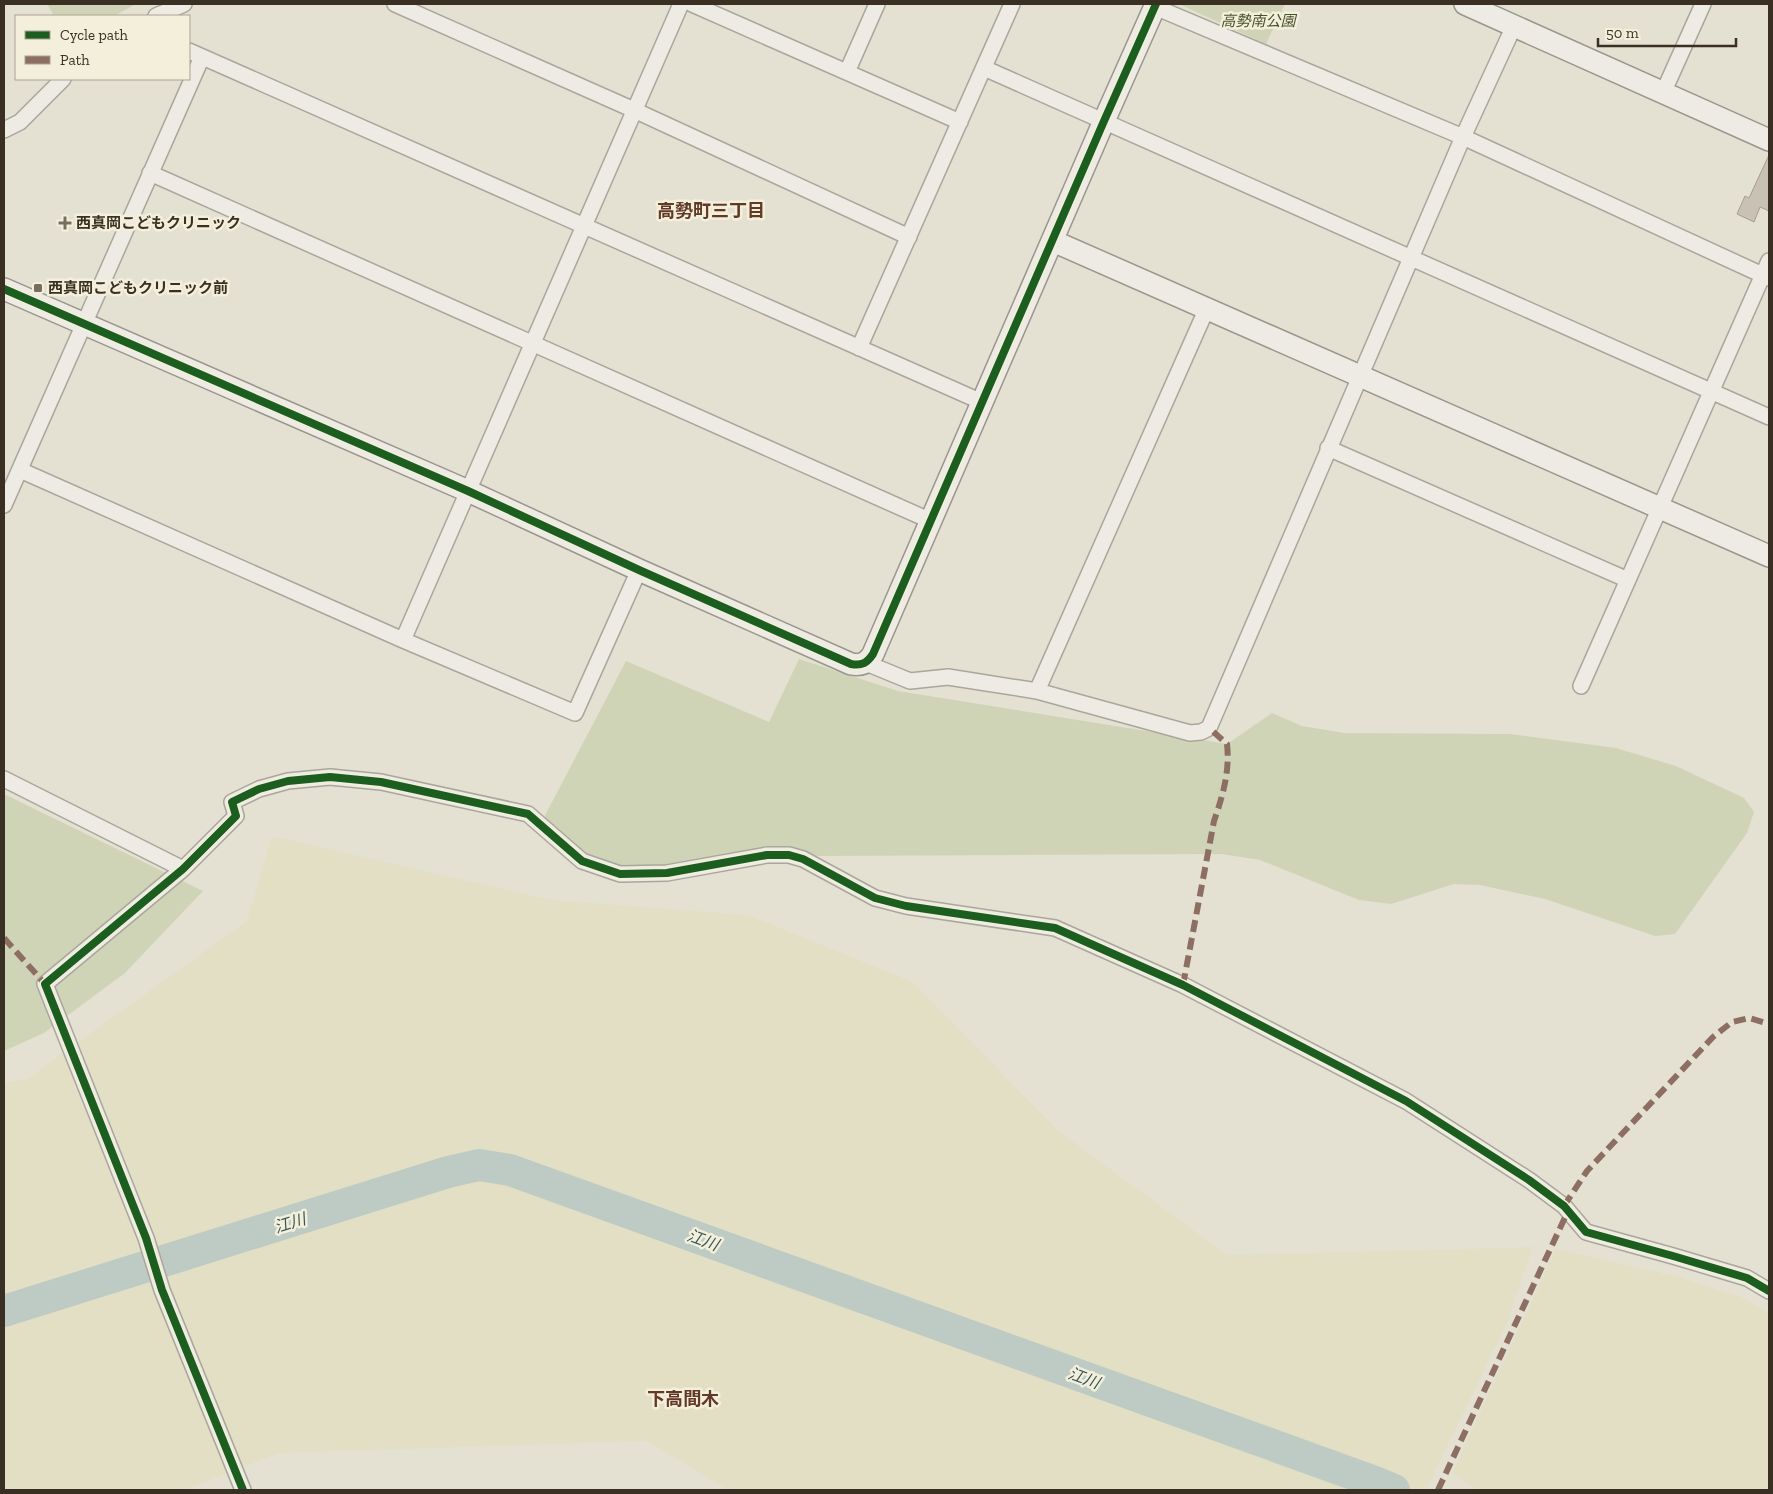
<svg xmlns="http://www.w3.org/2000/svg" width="1773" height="1494" font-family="'Zilla Slab','Noto Sans JP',serif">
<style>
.farmland{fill:#e2dfc5}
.green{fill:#d0d4b7}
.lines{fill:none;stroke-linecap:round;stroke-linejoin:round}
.river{stroke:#bdcbc4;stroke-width:32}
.building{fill:#c8c1b4;stroke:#a59d92}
.street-casing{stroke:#aaa69b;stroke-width:18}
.secondary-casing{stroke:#9a968b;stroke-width:24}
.street{stroke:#edebe4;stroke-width:15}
.secondary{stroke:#edebe4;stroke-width:21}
.quiet{stroke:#8d6e63;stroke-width:6;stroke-dasharray:12 6;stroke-linecap:butt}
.cycleway-casing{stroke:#f3efdb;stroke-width:11}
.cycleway{stroke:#1b5e20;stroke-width:8}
.poi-dot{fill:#756e61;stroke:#f3efdb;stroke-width:2}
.labels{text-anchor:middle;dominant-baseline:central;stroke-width:5;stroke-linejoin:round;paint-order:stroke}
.park-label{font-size:15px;font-style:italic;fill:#46542c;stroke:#f3efdb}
.poi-label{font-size:15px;font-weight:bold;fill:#393023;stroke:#f3efdb;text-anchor:start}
.water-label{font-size:16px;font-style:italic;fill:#345658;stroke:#f3efdb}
.quarter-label{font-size:18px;font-weight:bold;fill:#623926;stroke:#f3efdb}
</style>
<rect width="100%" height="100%" fill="#e4e1d3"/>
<path class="farmland" d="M272,836l280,64 196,15 165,67 147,150 167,123 306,-8 -26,76 -81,167h-698l-81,-49 -368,12 -95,37h-180v-408l23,-3 220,-158z
M1556,1249l122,28 63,20 28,16v177h-292l-25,-17z"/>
<path class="green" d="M47,4h89l-22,12h-60z
M1179,4h106l-19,40z
M799,659l99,32 329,53 45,-31 30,13 42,7 166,1 106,14 60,18 68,32 10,14 -7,21 -72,101 -20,2 -110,-37 -65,-14 -26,-1 -63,20 -32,-4 -99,-40 -39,-6 -405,2 -196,18 -80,-49 86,-164 143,61z
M4,794l199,97 -78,82 -81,60 -40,18z"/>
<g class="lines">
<path class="river" d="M4,1311l444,-139 31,-7 31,5 865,312 19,8"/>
</g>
<path class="building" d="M1769,155v56l-9,-4 -6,15 -17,-8 8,-18 4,2z"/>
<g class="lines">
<g class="street-casing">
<path id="street" d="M395,4l239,106 275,127
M692,4l268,118
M1155,7l308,130 306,141
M156,16l28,-12
M189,51l793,351
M984,68l785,349
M847,72l30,-68
M1663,93l40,-89
M4,130l16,-8 43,-43
M150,173l781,348
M859,348l153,-344
M1328,448l300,132
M20,470l383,170 172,73 64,-143
M4,505l198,-448
M403,640l278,-636
M866,663l44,18 38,-4 89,14 153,42 11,-1 8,-4 254,-591 51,-111
M1581,686l188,-425
M1037,691l170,-383
M4,779l179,90
M243,1490l-81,-200 -16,-52 -101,-254 138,-115 53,-53 -4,-14 27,-13 29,-8 42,-4 51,5 147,32 54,47 38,13 47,-1 100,-18h22l14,4 72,39 31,8 149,22 128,57 223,116 123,79 35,26 22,26 87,24 74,22 22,13"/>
</g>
<g class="secondary-casing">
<path id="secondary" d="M1465,4l304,136
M1053,241l716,315
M4,289l464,202 171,79 212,94c11,2 16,-1 22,-10l231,-533 52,-117"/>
</g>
<use href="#street" class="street"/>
<use href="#secondary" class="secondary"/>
<path class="quiet" d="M4,938l41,46
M1183,985l31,-164c9,-26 16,-50 13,-77l-18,-16
M1564,1206l23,-35 126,-134 19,-15 17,-4 20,6
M1438,1490l130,-279"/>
<g class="cycleway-casing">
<path id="cycleway" d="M4,289l464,202 171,79 212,94c11,2 16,-1 22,-10l231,-533 52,-117
M243,1490l-81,-200 -16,-52 -101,-254 138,-115 53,-53 -4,-14 27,-13 29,-8 42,-4 51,5 147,32 54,47 38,13 47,-1 100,-18h22l14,4 72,39 31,8 149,22 128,57 223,116 123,79 35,26 22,26 87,24 74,22 22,13"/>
</g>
<use href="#cycleway" class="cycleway"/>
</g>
<g class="poi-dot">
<path d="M62.5 215.5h5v5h5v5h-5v5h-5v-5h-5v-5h5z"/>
<rect x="33" y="283" width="10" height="10" rx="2.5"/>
</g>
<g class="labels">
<g class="park-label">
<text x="1258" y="21">高勢南公園</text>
</g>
<g class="poi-label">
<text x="76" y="223">西真岡こどもクリニック</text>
<text x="48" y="288">西真岡こどもクリニック前</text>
</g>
<g class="water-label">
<text transform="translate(290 1223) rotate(-17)">江川</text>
<text transform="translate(703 1240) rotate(20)">江川</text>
<text transform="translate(1084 1378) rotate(20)">江川</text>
</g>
<g class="quarter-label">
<text x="711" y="211">高勢町三丁目</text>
<text x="683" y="1399">下高間木</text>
</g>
</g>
<rect width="1773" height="1494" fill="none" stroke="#393023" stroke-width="10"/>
<rect x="15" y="15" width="175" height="65" fill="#f3efdb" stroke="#a9a391"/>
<rect x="25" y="31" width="25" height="8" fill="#1b5e20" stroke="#a9a391"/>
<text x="60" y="40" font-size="15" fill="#393023">Cycle path</text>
<rect x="25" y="56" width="25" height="8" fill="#8d6e63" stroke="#a9a391"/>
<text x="60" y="65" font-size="15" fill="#393023">Path</text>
<path d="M1598 38v8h138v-8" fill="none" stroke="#393023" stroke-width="2.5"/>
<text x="1606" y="38" font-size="15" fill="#393023" stroke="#f3efdb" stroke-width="4" paint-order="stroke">50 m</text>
</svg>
